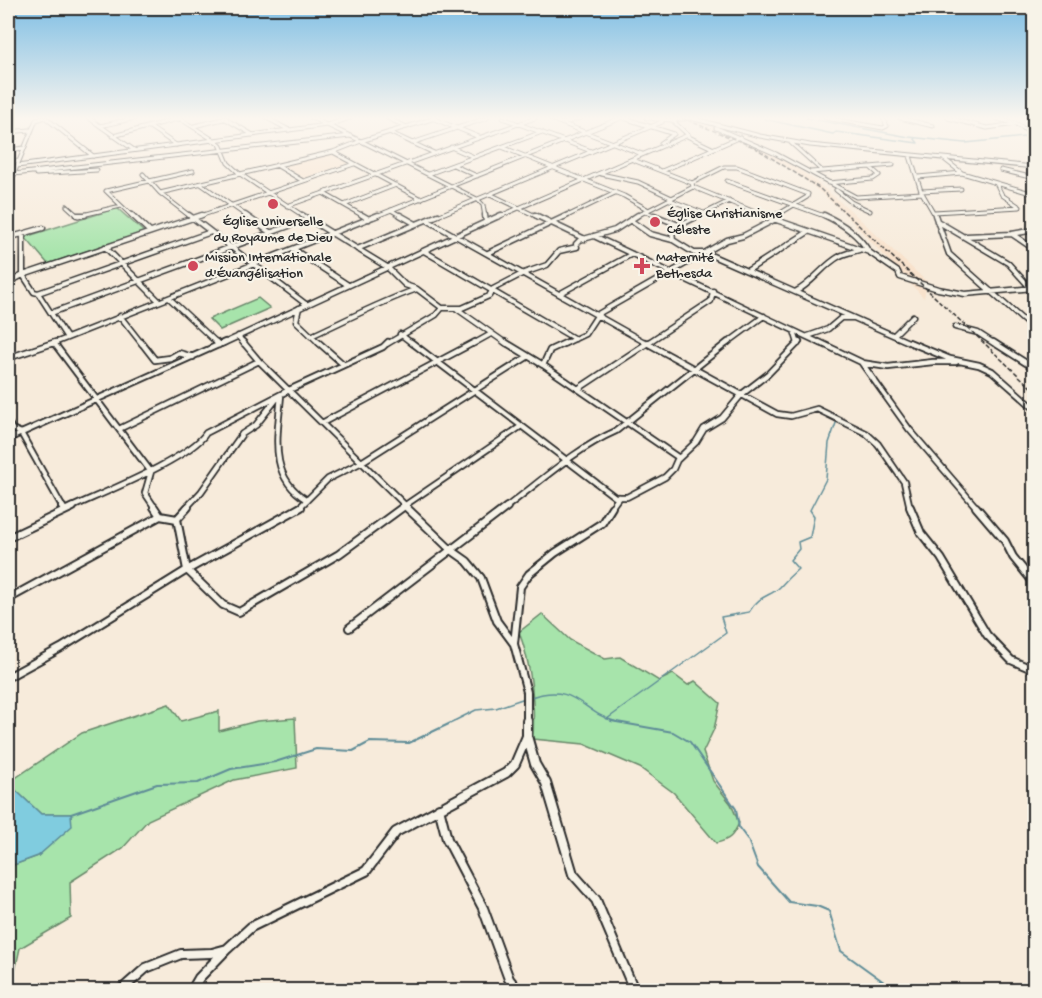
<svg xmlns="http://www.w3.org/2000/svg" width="1042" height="998" font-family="'Gochi Hand',sans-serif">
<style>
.built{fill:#f8e2cc}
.green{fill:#a7e4ab;stroke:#69886b;stroke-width:1.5}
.water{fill:#80ccdf;stroke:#5e8c97;stroke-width:1.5}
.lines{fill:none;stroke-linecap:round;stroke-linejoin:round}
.stream-far1{stroke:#5e8c97;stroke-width:1.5}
.stream{stroke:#5e8c97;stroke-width:2}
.minor-far4-casing{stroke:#2b2b2b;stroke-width:5}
.minor-far3-casing{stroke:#2b2b2b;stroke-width:7}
.minor-far2-casing{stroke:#2b2b2b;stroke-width:8}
.minor-far1-casing{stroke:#2b2b2b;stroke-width:10}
.minor-casing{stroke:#2b2b2b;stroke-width:12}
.tertiary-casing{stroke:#2b2b2b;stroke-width:5}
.minor-far4{stroke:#f7f3e8;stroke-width:3}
.minor-far3{stroke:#f7f3e8;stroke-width:4}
.minor-far2{stroke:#f7f3e8;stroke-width:4.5}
.minor-far1{stroke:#f7f3e8;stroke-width:6}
.minor{stroke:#f7f3e8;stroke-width:8}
.tertiary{stroke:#f7f3e8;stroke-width:3}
.rail{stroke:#2b2b2b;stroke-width:1.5;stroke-dasharray:4.5 2;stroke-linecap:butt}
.poi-dot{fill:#d1495b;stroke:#f7f3e8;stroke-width:2}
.labels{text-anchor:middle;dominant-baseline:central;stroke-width:4.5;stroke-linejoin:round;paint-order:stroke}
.far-poi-label{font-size:14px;fill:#2b2b2b;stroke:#f7f3e8;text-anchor:start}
</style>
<rect width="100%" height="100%" fill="#f7ebdb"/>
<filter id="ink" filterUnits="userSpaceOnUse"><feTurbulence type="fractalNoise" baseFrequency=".0167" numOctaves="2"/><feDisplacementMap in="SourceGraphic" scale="12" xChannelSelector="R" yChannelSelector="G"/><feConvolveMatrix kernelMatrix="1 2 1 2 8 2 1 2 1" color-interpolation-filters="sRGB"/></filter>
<g filter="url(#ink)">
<path class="built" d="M679,118h10l52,20 32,15 37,24 39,32 78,73 -3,16 -83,-88 -38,-32 -36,-23 -31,-16z
M330,153l19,10 -45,15 -23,-13z"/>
<path class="green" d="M117,208l27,24 -96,32 -23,-27z
M258,298l12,10 -50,22 -11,-11z
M542,614l28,26 35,19 15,-2 39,24 14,-7 15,11 7,-4 25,22 -6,26 -11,23 10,29 18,23 8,19c-6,13 -9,17 -23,20l-42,-50 -34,-25 -56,-24 -51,-5c2,-37 -1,-72 -14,-107z
M169,704l12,17 38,-10v20l38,-10 38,-3 2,50 -63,12 -86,40 -25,28 -53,34 1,36 -51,30 -7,32 -5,4v-117l30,-11 33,-42h-30l-33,-31 74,-50z"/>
<path class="water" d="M8,783l33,31h30l1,12 -34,30 -30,11z"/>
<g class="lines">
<path class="stream-far1" d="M766,118l-2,1 69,15 3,-2 82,11 -4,-5
M806,118l103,19 56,6 69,-7
M531,697c46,-15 50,16 86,25
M607,719l119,-86 -5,-16 28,-5c11,-18 21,-15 31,-25 6,-7 11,-12 18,-18l-8,-9 9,-11 -1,-7 12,-5 4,-21 -4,-6 16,-31 3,-36 7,-20
M452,722l24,-12 20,-2 26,-9"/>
<path class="stream" d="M611,721l62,11 17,10 46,67 3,19 9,12 10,27 31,35 28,4 12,5 12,40 54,39
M71,814l86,-30 41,-1 33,-14 44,-7 41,-13 37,2 17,-9 39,1 46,-22
M8,881l5,-16"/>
<g class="minor-far4-casing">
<path id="minor-far4" d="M46,118l47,38
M89,118l45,32
M179,118l41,26 8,19 12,11 65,43
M224,118l29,17
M267,118l22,12
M387,118l20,9
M432,118l47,19
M503,118l88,33
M548,118l94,36
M624,118l50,16 -13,9
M826,118l57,10 4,-2 -4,-8
M900,118l33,8
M948,118l39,10 29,-4
M996,118l20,6 18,11
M672,120l19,-2 69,18 50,9 224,22
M564,123l16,-5
M327,125l23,-7
M100,126l35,-8
M148,126l28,19
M194,126l33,-8
M716,128l60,26 80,43 66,-4
M8,132l22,-2
M389,132l45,21
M113,136l68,-18
M687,136l25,12
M412,143l75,-25
M791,143l30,27
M451,147l23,10
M502,147l122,49 23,13
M8,150l16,-2
M333,152l88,47
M910,156l11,35 15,26
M944,159l18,14
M633,160l59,23
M8,162l11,-1
M276,165l27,16
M453,165l24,11
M17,166l19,-46 7,-2
M1001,170l33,8
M662,171l78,-34
M811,172l82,-7
M36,174l61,-4
M143,174l17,19 31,24
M428,174l114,-42
M601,174l37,8 34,16
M918,177l44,-4 72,21
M727,181l100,36
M828,183l45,-4 6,-4 -9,-8
M201,184l47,33
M693,187l74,30
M8,188l6,-14 336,-38
M836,190l15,12 19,9
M921,191l40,-2
M160,193l173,-41 28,-11 116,58 6,6 2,12
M323,193l42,24
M490,194l48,23
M670,200l36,14
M344,205l52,-20
M67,206l11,10 43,-10
M287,206l248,-88
M391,210l12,7
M644,211l14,6
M934,212l86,-5 -18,-12 -6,-12
M133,217l-27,-26 87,-20
M197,217l157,-53
M374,217l247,-99
M435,217l227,-95
M498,217l190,-82 -16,-15 -26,-2
M565,217l50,-24
M635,217l58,-30 -1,-4 32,-16h13l71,27 -1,3 -33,20
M697,217l32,-16"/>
</g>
<g class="minor-far3-casing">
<path id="minor-far3" d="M77,215h8
M132,215l18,17
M189,215l118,90
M245,215l26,18
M302,215l85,52 18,18 12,4 25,19h20l27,-12 4,-7 31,-16 23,-8 12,-14 18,-4 -1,-3 4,-4 35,-10 23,-15
M362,215l7,4
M400,215l16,9
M485,215l1,7
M535,215l50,24
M654,215l27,11
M762,215l107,37 29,20 2,5 38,12 27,5 69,-6
M824,215c19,9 34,19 45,37
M935,215l14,39 85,76
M772,218l5,-3
M427,220l221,124
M630,220l20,14 23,6 21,13h12l207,91
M937,221l71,42 26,29
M23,234v41l11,17 4,1 29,45
M1012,234l22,15
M594,236l228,108
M966,236l46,-2 22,-4
M8,238l35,-10
M673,240l-1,-11 28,-14
M105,247l54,54
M293,249l55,36
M357,249l81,-34
M424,251l151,88
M488,253l80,-38
M747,271l61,-39
M8,283l15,-8 179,-60
M795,292c18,-9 28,-27 45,-36 6,-3 13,-4 19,-6
M38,293l173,-61
M561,293l71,-39
M169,298l49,46
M299,308l-3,13 24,23
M457,309l50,35
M51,313l257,-94
M120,316l22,28
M955,327l23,6 17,11
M794,331l4,13
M400,334l13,10
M894,335l19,-19
M238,336l6,8
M311,336c35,-16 69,-34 106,-47
M808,336l20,-7 13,-11h11
M52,344l326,-129
M222,344l279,-129
M387,344l49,-29 6,-7
M473,344l18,-10
M564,344l21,-10 13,-20 129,-74 16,-4 33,-17
M646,344l65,-43 2,-10
M726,344l38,-28"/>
</g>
<g class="minor-far2-casing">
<path id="minor-far2" d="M141,342l14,18 15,-2 9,-5 14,4
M216,342l3,3
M243,342l16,19 149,147
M318,342l25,22
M411,342l204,155h12l38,-20 8,-8 4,-9 19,-18 8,-13 18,-11 20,-24 26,-20 31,-32
M505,342l38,23 136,93
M645,342l132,72 14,2 26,-7 49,24 12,11 26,38 6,26
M819,342l42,20 48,67 68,79
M909,342l41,17 29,6 13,6 42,37
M993,342l41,26
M54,343l97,129 -6,21 10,15
M8,358l48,-16
M862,363l26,4 45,-5h23
M543,365l7,-15 17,-8
M578,389l71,-47
M281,395c-3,40 -14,81 26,105
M8,422l4,7 9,4 42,75
M322,423l153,-81
M119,429l140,-68
M8,439l217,-97
M70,508c30,-14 121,-50 136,-75l83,-43 94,-43 5,-5
M186,508l15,-16 41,-58 14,-9 22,-28
M299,508l29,-29 32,-16 167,-106
M401,508l119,-81
M505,508c35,-26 70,-59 111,-77l112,-89
M611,508l8,-11"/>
</g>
<g class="minor-far1-casing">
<path id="minor-far1" d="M62,507l2,3
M154,507l6,9 17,3 10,51 36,35 16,7 100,-58 64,-47
M406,507l44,42 17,12 14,17 16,43 17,23 13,48v30
M910,507l11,26 20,25 46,77 24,25 23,10
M976,507l29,34 8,16 21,26
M177,519l11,-12
M8,538l65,-31
M8,599l152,-83
M349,628l158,-121
M514,644l6,-57 9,-13 26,-21 47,-30 10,-16
M8,677l53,-29 126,-78 114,-63"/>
</g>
<g class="minor-casing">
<path id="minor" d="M527,721v15l8,28 11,19 27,91 23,26 38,90
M439,808l8,31 36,69 26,71 9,11
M121,990l25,-22 35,-14 31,-1 15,-4 24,-22 115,-56 30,-39 110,-59 9,-9 12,-28
M192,990l7,-12 27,-28"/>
</g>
<g class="tertiary-casing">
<path id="tertiary" d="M312,118l49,23 74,-23
M8,175l6,-1 3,-8 310,-41"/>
</g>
<use href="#minor-far4" class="minor-far4"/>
<use href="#minor-far3" class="minor-far3"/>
<use href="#minor-far2" class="minor-far2"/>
<use href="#minor-far1" class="minor-far1"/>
<use href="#minor" class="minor"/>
<use href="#tertiary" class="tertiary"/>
<path class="rail" d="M682,118l72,29 65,41 215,202"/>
</g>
</g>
<linearGradient id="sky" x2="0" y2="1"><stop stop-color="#7ebee4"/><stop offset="0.46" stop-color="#fbf6ef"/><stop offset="1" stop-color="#fbf6ef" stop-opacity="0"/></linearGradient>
<rect width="1042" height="257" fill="url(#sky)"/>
<g class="poi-dot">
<circle cx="273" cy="204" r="6"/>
<circle cx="655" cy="222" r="6"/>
<circle cx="193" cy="266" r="6"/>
<path d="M639 257h6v6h6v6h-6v6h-6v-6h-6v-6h6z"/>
</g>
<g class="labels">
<g class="far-poi-label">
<text x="667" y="214">Église Christianisme<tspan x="667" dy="16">Céleste</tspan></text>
<text x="273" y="222" text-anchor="middle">Église Universelle<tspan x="273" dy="16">du Royaume de Dieu</tspan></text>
<text x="205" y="258">Mission Internationale<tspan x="205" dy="16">d'Évangélisation</tspan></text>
<text x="656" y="258">Maternité<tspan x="656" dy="16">Bethesda</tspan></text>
</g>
</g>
<rect width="1042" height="998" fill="none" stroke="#f7f3e8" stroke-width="30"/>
<rect x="15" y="15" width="1012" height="968" fill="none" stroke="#2b2b2b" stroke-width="2" filter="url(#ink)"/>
</svg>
